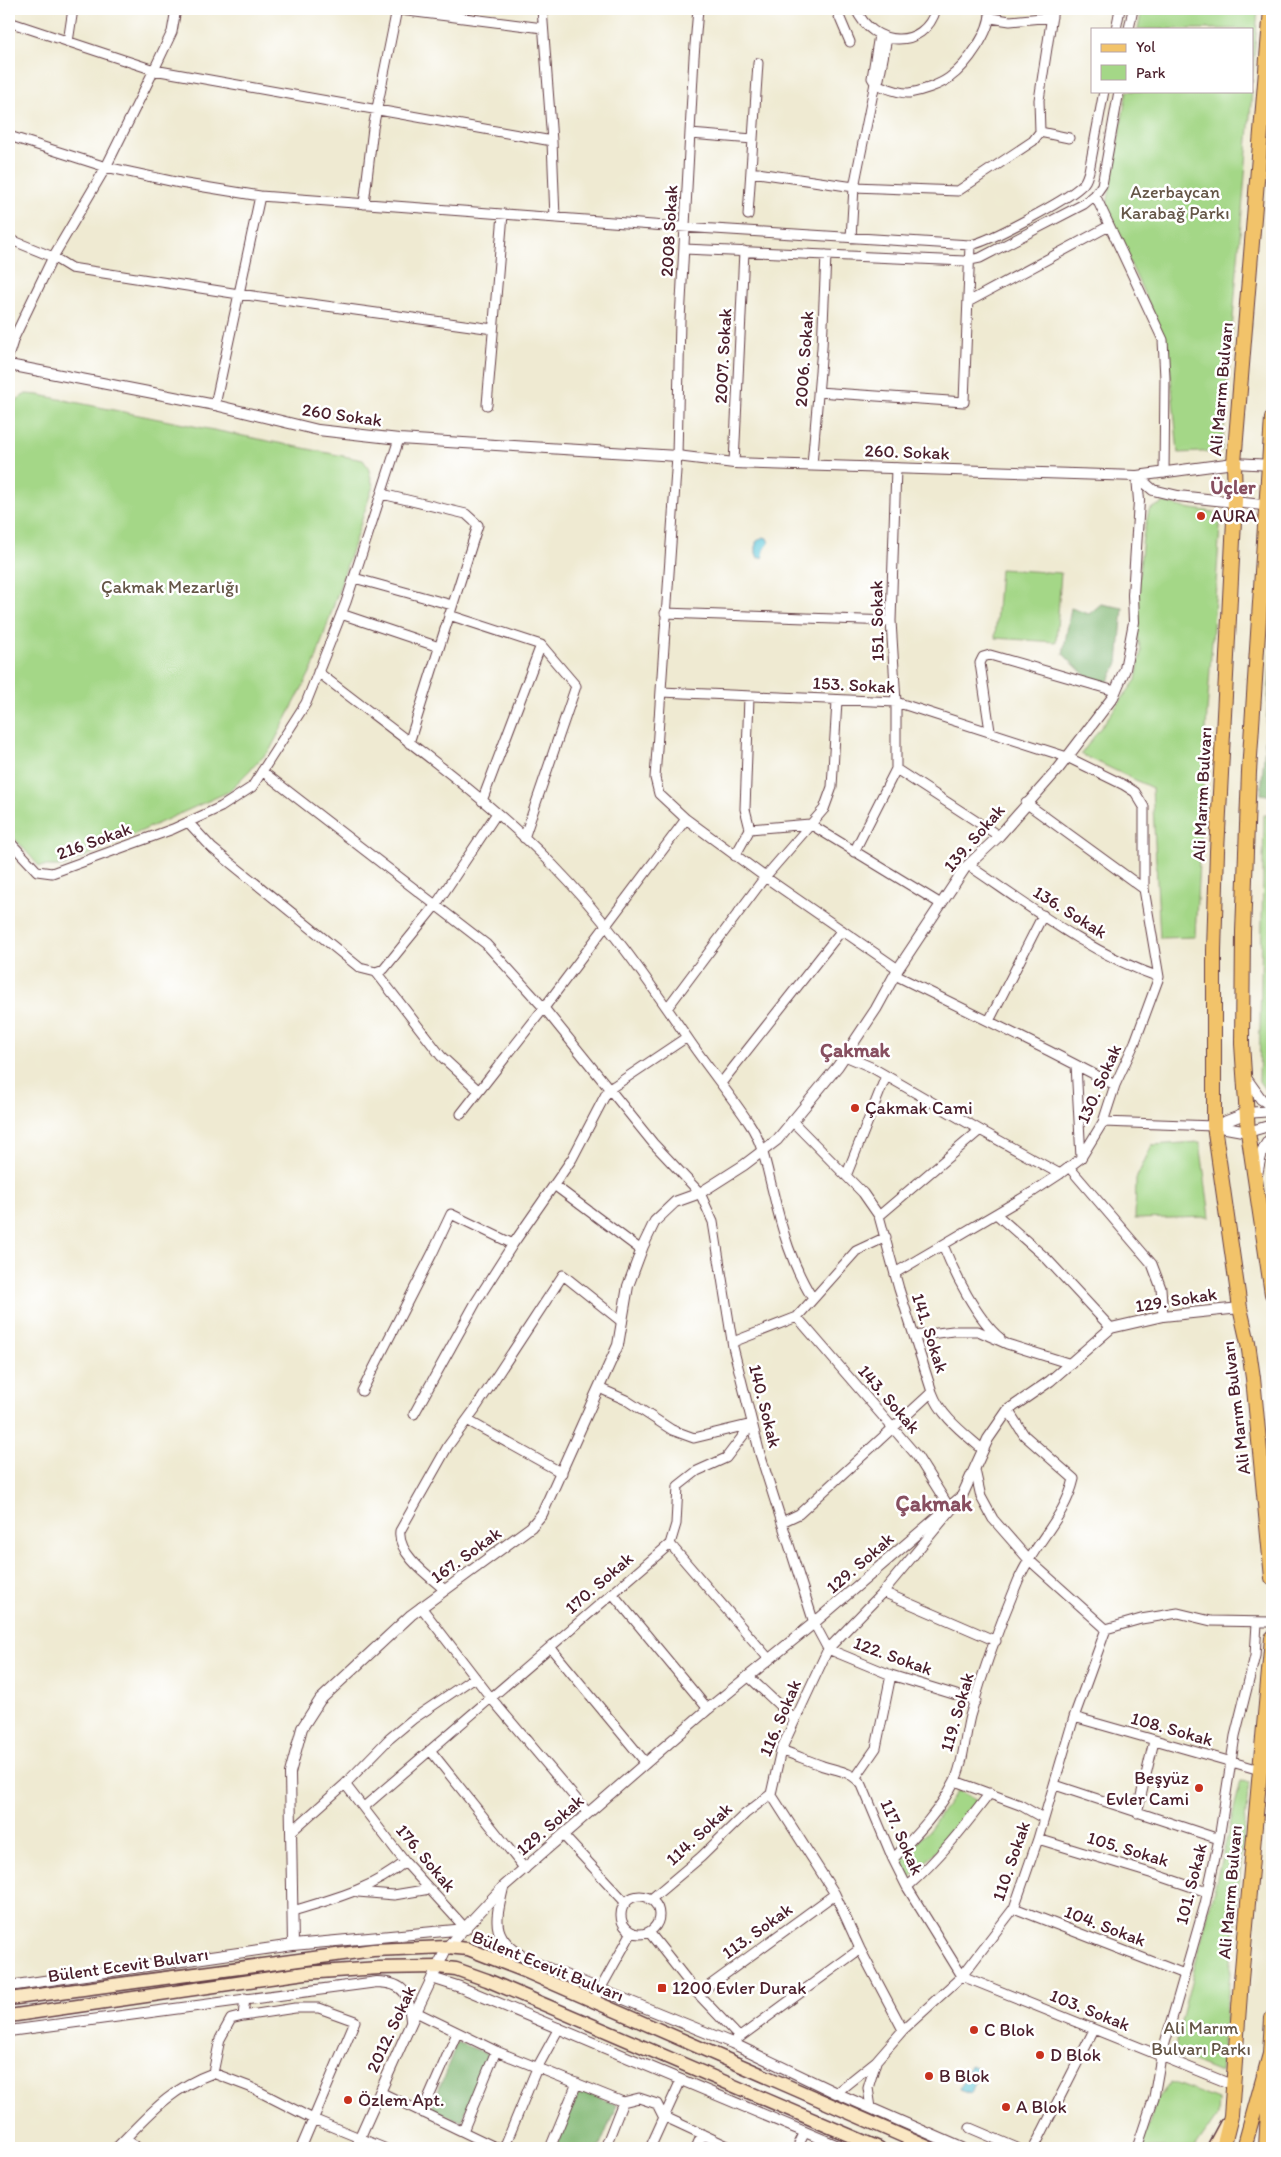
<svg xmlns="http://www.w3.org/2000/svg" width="1281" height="2157" font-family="Itim,sans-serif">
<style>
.green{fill:#a4d787;stroke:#777b59}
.forest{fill:#83b874;stroke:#666c50}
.water{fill:#5dc7d9;stroke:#547382}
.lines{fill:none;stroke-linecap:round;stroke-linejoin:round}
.minor-casing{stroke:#633d44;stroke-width:11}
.tertiary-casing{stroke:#633d44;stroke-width:12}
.secondary-casing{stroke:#633d44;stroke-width:15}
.primary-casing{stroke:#633d44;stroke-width:16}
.minor{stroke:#fff;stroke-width:9}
.tertiary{stroke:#fff;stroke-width:10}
.secondary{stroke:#fae7c3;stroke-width:12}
.primary{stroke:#f2c36a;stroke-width:14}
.poi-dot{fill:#c8321e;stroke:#fff;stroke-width:2}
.labels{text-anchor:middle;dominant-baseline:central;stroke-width:5;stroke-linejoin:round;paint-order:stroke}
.park-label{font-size:18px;fill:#655647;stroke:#fff}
.street-label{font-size:18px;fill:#4a1f2b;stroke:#fff}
.poi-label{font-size:18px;fill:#4a1f2b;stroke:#fff;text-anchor:start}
.quarter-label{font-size:20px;font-weight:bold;fill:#874f60;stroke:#fff}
.district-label{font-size:22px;font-weight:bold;fill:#874f60;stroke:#fff}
</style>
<rect width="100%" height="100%" fill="#fff"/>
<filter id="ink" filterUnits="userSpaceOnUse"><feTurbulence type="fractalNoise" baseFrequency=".02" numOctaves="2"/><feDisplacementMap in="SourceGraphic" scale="10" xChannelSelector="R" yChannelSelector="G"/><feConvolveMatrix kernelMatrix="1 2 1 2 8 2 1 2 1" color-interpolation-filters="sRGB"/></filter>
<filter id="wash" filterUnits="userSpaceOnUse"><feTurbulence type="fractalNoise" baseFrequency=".0096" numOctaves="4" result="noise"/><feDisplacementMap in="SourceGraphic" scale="20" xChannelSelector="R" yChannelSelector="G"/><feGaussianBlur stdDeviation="1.12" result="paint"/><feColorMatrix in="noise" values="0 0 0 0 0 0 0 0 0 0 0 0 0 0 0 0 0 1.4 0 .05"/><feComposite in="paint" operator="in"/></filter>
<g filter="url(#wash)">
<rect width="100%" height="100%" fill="#efead2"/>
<path class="green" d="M1142,9h116l-6,74v-54h-114z
M1127,91h125l-30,360 -44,2 -10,-108 -62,-134z
M26,394l13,1 324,65 5,7 5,19 -59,179 -44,85 -42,42 -164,74h-25l-30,-34v-419l9,-14z
M1164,502l21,6 36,5 -14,199 -12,225 -35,1 -8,-150 -71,-34 55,-74 5,-29 -7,-29 9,-85 6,-27z
M1000,569l61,4 -5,69 -61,-4z
M1264,815h8v281h-3l-10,-15z
M1200,1142l10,75 -75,2 1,-40 16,-34z
M1241,1781l8,1 -29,291 -47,-19z
M958,1790l19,11 -40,49 -27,28 -11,-17 30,-31z
M1171,2082l47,18 -1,16 -22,32h-54l16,-48z"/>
<path class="forest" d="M1101,604l22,4 -5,55 -12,22 -16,-5 -27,-26 8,-46 18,6z
M1272,647v149l-11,-2z
M457,2042l31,12 -26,67 -31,-11z
M580,2090l37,15 -18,43h-43z"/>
<path class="water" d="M763,537l4,1 2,5 -5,7 -1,7 -5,1 -2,-5v-11z
M970,2065l10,4 -9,24 -11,-4z"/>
</g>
<g filter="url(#ink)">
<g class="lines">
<g class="minor-casing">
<path id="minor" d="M392,9l151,19
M542,9l10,132 3,77
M698,9l-4,48 -14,263 -3,136 -22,322 4,16 27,25 79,58 133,92
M836,9l14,33
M856,9c16,38 68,42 80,0
M991,18l19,3 42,-4
M9,22l145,48 398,71
M1116,29l4,-20
M1129,29l4,-20
M68,42l5,-33
M875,83l-3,-5 7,-43
M875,84c10,3 24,10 34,9 13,-2 30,-8 40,-15 18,-13 43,-48 41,-69
M1040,132l29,6
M690,134l63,5
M9,136l97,31 74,16 80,13 406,30 304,19c17,-2 96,-45 110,-58 6,-4 7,-10 9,-16l15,-80
M751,172l103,15 104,4 75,-50 7,-9 -1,-32 14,-91
M1095,195l68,145 2,38 -1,95
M364,204l9,-76 24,-119
M748,215l10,-152
M851,238l3,-51 21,-104 4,-4 8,-41
M9,239l44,18 18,11 168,26 254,35
M684,249l281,12 15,-3 104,-54 11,-9 7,-10 17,-94
M968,302l141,-76
M9,354l5,-16 39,-81 53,-90 48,-97 18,-38 4,-23
M818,392l146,10 6,-157
M215,405l45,-209
M487,405l16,-191
M734,463l10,-212
M812,465l10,-117 4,-93
M382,494l84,20 12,11 -69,218
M354,578l98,27
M665,613l226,8
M341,614l98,33
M449,615l92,30 35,41 -52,152
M318,672c79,62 164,121 235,193 52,53 94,114 136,175 19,28 41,54 60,83 14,20 18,46 24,69 9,38 19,74 40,107
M661,692l235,10 171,55 57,28 11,7 9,15v82l15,88 -24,65 -20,43 -12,37 -22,36 -21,16 -29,19 -136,80
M990,731l-10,-68 3,-6 7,-2 125,36
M896,769l103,67
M262,771l224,173 58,64 109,135 47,50 13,29 20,125 27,107 54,169 14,26 63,26 85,26
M482,801l59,-156
M1026,803l118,86
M188,822l24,26 148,120 16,4 8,-3 51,-63 62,-93
M810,824l131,80
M750,829l60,-5
M9,841l28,30 15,2 121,-44 48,-22 31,-20 54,-84 40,-101 53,-163
M854,852l42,-83v-67l-5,-81 5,-153
M735,856l15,-27 -5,-20 4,-112
M968,865c61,41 121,88 191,112
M376,972l65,84 38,35
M895,975l154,76 66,34
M668,1007l97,-130 59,-68 8,-22 5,-86
M989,1021l54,-106
M845,1056l26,11 109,63 80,44
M1076,1065l5,93
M722,1082l120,-152
M461,1114l83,-106 142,-189
M1103,1122l111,4
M1069,1167l83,97 9,24 2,28
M846,1176l40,-100
M554,1185l87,65
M996,1214l51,45 64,69
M879,1216l101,-86
M943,1245c11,28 34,74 57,93
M797,1317l120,139 32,51
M914,1336l39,-5h25l29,13 64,20
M733,1342l64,-25 59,-66 30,-14
M599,1388l27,12 46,30 22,8 58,-14
M362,1391l71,-139 18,-38 62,30
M932,1392c9,25 32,41 51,58
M414,1414l62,-112 37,-58 59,-85 36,-69 79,-53
M467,1420l95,53
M975,1470l6,27 12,22 35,40 78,70 35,-10 37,-6 33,8 61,1
M782,1522l17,-8 133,-122 -33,-103 -20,-73 -16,-23 -71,-72
M670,1544l99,115
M445,1590c-15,-13 -48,-36 -45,-59l48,-85 27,-37 88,-134 59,47
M883,1592l113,49
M612,1593l96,116
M421,1607l70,91 97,115
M550,1647l96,116
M748,1676l47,44
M1074,1717l186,53
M430,1750l95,119
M781,1750c14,5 28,11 42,16 16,5 28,5 39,19l31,74 14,28 55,89 271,109
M856,1777l20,-29 15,-73
M955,1781l65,24 23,13
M345,1784l60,78 61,67
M1055,1785l164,54
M364,1807l306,-263 6,-20 2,-38 19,-15 29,-13 26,-34
M1137,1813l17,-72
M291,1832l54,-48 44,-45 24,-20 62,-42
M563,1835l63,68
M1038,1839l122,37 47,16
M893,1859c23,-24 46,-47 61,-77 9,-15 11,-47 16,-66 13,-45 30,-92 48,-135 16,-38 47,-63 56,-102l-50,-44 -16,-25
M907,1887c32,-28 57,-60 83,-94
M358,1892l36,3 36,-6
M621 1915a19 19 0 1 1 38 0a19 19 0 1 1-38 0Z
M650,1900l51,-43 44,-43 26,-20
M1014,1908l170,66
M293,1911c42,-13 77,-21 112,-49
M649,1932l49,62 41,43
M698,1994l137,-100
M245,1998l-2,18 -12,3 -11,20 -7,34 37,14 63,32 71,29
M593,2002l39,-70
M416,2012l80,39 127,51 16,-4 18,6 6,12 69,32
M243,2016l52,-8h24l36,13 -54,127
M903,2030l-43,-81 -25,-55 -64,-100 10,-44 47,-101 55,-57 69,-83
M732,2043l128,-94
M380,2092l117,56
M836,2093l40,-32 27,-31 59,-54 52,-68 24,-69 36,-122 32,-88
M871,2108l-3,-20 8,-26
M422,2113l35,-80
M970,2128l47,20
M463,2131l33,-80
M125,2139l14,9
M116,2148c32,-32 53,-59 97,-75
M504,2148l33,-80 22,-40
M550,2148l27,-65
M605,2148l18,-46
M650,2148l31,-68
M696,2148l6,-14
M797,2148l8,-16
M1034,2148l60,-118
M1137,2148l17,-51 7,-40 44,-153 14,-65 16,-103 20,-80 2,-33"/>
</g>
<g class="tertiary-casing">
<path id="tertiary" d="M9,365l206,40 103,25 81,9 278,17 57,7 403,13 97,-13 38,2
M1137,476l16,14 25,6 94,10
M1246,1078l15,21 11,7
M1214,1126l33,-13 25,-2
M1215,1126l33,6 24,-7
M1257,1175c3,-14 4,-28 15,-38
M503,1888c-9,38 -11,49 25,72l204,83 104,50 126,55
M293,1945l-3,-172 12,-45 18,-28 91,-85 120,-88 11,-13 76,-169 10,-59 15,-40 12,-25 20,-19 25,-9 44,-28 33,-25 61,-74 38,-57 22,-40 67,-101 34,-32 60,-68 54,-71 12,-28 9,-47 -1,-27 6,-94 -2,-25
M432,1978l28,9 383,161
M9,1986l284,-41 173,-16
M9,2031l368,-49c29,1 31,12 34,38
M355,2148l61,-136 31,-65 56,-60 205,-178 106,-86 148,-127 26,-57 20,-29 42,-29 61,-53 52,-12 77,-8"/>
</g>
<g class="secondary-casing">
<path id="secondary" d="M9,1999l364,-49 74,-3 21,2 54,21 408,178
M9,2016l296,-43 74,-5 59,-1 18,2 31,11 392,168
M1213,2148l13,-24"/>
</g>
<g class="primary-casing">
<path id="primary" d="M1271,9l-37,454 1,38 -18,350 -3,100v175l26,182 8,35 5,35 19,200
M1272,418l-23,354 -6,160 -1,112 6,88 24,162
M1223,2148l8,-32 10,-136 31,-342
M1244,2148l26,-94 2,-36
M1266,2148l4,-74"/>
</g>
<use href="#minor" class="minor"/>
<use href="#tertiary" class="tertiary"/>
<use href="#secondary" class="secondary"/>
<use href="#primary" class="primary"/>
</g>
</g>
<g class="poi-dot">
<circle cx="1201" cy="516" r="5"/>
<circle cx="855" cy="1108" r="5"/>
<circle cx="1199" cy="1788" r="5"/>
<rect x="657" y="1983" width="10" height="10" rx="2.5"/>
<circle cx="974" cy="2030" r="5"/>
<circle cx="1040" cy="2055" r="5"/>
<circle cx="929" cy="2076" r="5"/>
<circle cx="348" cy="2100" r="5"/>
<circle cx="1006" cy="2107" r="5"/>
</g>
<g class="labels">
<g class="park-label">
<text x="1175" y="192">Azerbaycan<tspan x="1175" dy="21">Karabağ Parkı</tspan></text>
<text x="170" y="587">Çakmak Mezarlığı</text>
<text x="1201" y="2028">Ali Marım<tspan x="1201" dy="21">Bulvarı Parkı</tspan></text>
</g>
<g class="street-label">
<text transform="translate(669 231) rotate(-87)">2008 Sokak</text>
<text transform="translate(723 356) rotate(-87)">2007. Sokak</text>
<text transform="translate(804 359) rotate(-86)">2006. Sokak</text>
<text transform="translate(1221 389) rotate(-85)">Ali Marım Bulvarı</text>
<text transform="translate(342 415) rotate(8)">260 Sokak</text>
<text transform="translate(907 452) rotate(2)">260. Sokak</text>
<text transform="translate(877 621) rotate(-91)">151. Sokak</text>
<text transform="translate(854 685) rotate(3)">153. Sokak</text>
<text transform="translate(1202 794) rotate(-87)">Ali Marım Bulvarı</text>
<text transform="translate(974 838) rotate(-49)">139. Sokak</text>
<text transform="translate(94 841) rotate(-20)">216 Sokak</text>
<text transform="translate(1070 912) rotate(32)">136. Sokak</text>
<text transform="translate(1099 1084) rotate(-66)">130. Sokak</text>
<text transform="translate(1176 1300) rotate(-9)">129. Sokak</text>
<text transform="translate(930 1333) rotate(72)">141. Sokak</text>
<text transform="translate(889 1399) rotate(49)">143. Sokak</text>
<text transform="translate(765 1406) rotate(76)">140. Sokak</text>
<text transform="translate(1236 1408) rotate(-97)">Ali Marım Bulvarı</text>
<text transform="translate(466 1555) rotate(-36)">167. Sokak</text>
<text transform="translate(860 1563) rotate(-41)">129. Sokak</text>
<text transform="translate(599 1583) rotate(-41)">170. Sokak</text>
<text transform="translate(893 1656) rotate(20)">122. Sokak</text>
<text transform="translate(957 1712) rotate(-74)">119. Sokak</text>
<text transform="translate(780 1718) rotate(-67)">116. Sokak</text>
<text transform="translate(1172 1729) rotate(16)">108. Sokak</text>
<text transform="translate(550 1825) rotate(-41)">129. Sokak</text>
<text transform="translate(699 1834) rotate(-43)">114. Sokak</text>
<text transform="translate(902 1837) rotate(66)">117. Sokak</text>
<text transform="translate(1128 1849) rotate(17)">105. Sokak</text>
<text transform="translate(426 1858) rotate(50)">176. Sokak</text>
<text transform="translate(1011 1861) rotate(-71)">110. Sokak</text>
<text transform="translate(1191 1884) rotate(-76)">101. Sokak</text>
<text transform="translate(1230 1892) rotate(-85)">Ali Marım Bulvarı</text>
<text transform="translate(1105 1926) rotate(21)">104. Sokak</text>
<text transform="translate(757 1931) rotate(-36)">113. Sokak</text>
<text transform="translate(128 1965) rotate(-8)">Bülent Ecevit Bulvarı</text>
<text transform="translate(548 1966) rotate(22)">Bülent Ecevit Bulvarı</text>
<text transform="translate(1090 2010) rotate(22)">103. Sokak</text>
<text transform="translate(391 2029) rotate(-65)">2012. Sokak</text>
</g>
<g class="poi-label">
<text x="1211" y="516">AURA</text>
<text x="865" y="1108">Çakmak Cami</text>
<text x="1189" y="1778" text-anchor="end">Beşyüz<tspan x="1189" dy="21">Evler Cami</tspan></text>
<text x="672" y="1988">1200 Evler Durak</text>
<text x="984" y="2030">C Blok</text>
<text x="1050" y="2055">D Blok</text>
<text x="939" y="2076">B Blok</text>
<text x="358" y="2100">Özlem Apt.</text>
<text x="1016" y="2107">A Blok</text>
</g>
<g class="quarter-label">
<text x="1233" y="487">Üçler</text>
<text x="855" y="1050">Çakmak</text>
</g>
<g class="district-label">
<text x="934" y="1503">Çakmak</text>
</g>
</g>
<rect width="1281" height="2157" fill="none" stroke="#fff" stroke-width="30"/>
<rect x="1091" y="28" width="162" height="65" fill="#ffffff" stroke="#b7a5aa"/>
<rect x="1101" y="44" width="25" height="8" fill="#f2c36a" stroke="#b7a5aa"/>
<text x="1136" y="52" font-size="15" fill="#4a1f2b">Yol</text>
<rect x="1101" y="65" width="25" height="15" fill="#a4d787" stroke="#b7a5aa"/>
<text x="1136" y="78" font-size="15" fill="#4a1f2b">Park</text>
</svg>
